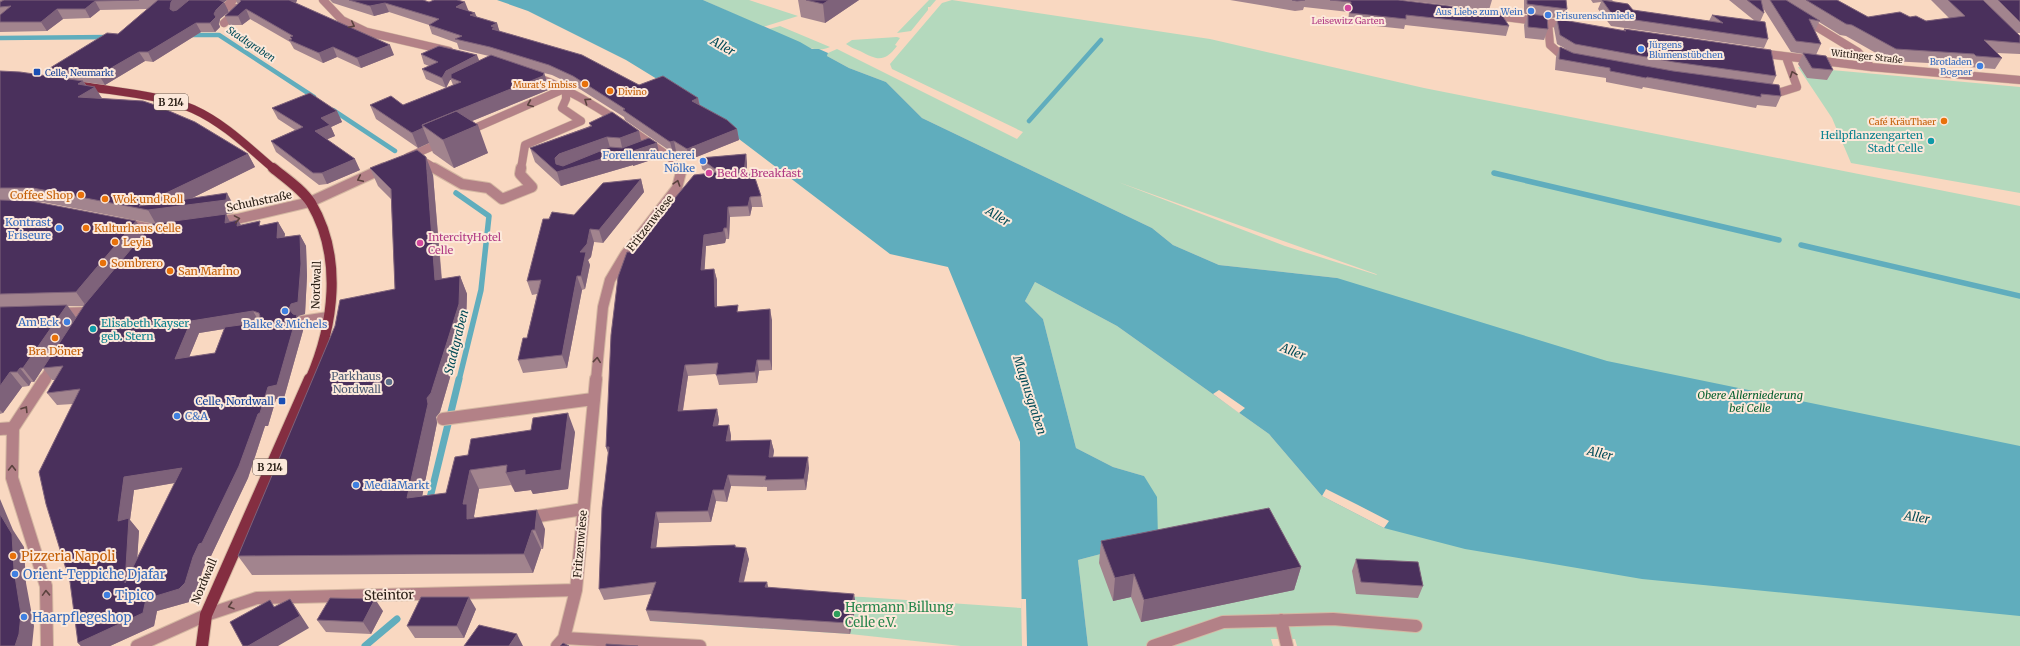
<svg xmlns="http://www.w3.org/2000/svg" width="2020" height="646" font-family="Merriweather,serif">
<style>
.green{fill:#b4d9bd;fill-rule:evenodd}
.water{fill:#60adbd}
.pier{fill:#f9d8c1}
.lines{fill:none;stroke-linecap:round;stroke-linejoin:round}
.stream-far2{stroke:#60adbd;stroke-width:4.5}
.stream-far1{stroke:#60adbd;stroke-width:5.5}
.stream{stroke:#60adbd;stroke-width:7}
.minor-far2-casing{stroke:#d4b7a2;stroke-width:9}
.minor-far1-casing{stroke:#d4b7a2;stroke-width:12}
.minor-casing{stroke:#d4b7a2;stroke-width:14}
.major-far2-casing{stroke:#d4b7a2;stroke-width:9}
.major-far1-casing{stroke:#d4b7a2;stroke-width:12}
.major-casing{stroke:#d4b7a2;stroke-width:14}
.minor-far2{stroke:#b38187;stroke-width:8}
.minor-far1{stroke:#b38187;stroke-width:10}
.minor{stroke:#b38187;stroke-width:12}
.major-far2{stroke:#842e41;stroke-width:8}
.major-far1{stroke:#842e41;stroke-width:10}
.major{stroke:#842e41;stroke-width:12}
.wall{fill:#a2848e;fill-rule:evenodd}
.shaded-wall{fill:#7e627a}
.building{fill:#4a305c;stroke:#7e627a;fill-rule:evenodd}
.oneway{stroke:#5b423e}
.hotel-dot{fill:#d1479c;stroke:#fce8da;stroke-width:1.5}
.shop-dot{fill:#3f7fe0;stroke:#fce8da;stroke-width:1.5}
.transit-dot{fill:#1a4fb4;stroke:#fce8da;stroke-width:1.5}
.food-dot{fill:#e8710a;stroke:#fce8da;stroke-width:1.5}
.culture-dot{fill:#0f9aa8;stroke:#fce8da;stroke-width:1.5}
.service-dot{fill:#5c6f8a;stroke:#fce8da;stroke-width:1.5}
.leisure-dot{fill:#2e9e5b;stroke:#fce8da;stroke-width:1.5}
.labels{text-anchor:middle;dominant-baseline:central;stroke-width:4;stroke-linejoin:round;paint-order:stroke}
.far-shop-label{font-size:9px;fill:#366cbe;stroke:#fce8da;text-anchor:end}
.far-hotel-label{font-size:9px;fill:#b23c85;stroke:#fce8da}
.far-street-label{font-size:9px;fill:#2b2017;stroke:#fce8da}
.far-transit-label{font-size:9px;fill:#164399;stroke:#fce8da;text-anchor:start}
.far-food-label{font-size:9px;fill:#c56008;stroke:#fce8da;text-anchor:end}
.far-water-label{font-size:10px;font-style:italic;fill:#024b57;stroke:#fce8da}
.shield{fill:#fce8da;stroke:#6a5c52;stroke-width:1}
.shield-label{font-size:10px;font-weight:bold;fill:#2b2017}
.culture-label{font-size:11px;fill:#0d838f;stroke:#fce8da;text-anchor:end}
.shop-label{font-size:11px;fill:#366cbe;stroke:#fce8da;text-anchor:end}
.hotel-label{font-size:11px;fill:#b23c85;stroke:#fce8da;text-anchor:start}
.food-label{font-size:11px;fill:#c56008;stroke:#fce8da;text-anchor:start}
.street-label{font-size:11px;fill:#2b2017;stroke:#fce8da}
.service-label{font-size:11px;fill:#4e5e75;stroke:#fce8da;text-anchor:end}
.park-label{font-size:11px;font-style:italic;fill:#066030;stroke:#fce8da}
.transit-label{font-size:11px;fill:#164399;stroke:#fce8da;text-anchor:end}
.water-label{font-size:12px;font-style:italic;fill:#024b57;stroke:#fce8da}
.near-food-label{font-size:13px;fill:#c56008;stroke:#fce8da;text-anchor:start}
.near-shop-label{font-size:13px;fill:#366cbe;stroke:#fce8da;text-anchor:start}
.near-street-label{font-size:13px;fill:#2b2017;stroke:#fce8da}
.near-leisure-label{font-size:13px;fill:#27864d;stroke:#fce8da;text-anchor:start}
</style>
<rect width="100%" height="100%" fill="#f9d8c1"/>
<path class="green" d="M703,0h46l49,16 -35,11z
M929,0h7l-6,7h-2v3l-17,21 -14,2z
M952,0l258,39 214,49 596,118v440h-723l-2,-7h-24l2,7h-185l-10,-86 80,-21 -14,-63 -31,-9 -37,-19 -33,-129 -18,-18 10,-19 82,44 152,108 53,62 15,-218 -118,-13 -46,-20 -21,-17 -230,-110 -36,-36 -37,-14 -22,-12 1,-3 9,-4 180,90 6,-7 -131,-63 -2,-5 52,-61zM1118,182l258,92 1,1 -92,-29z
M780,26l50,21c-18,9 -44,-10 -61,-18z
M897,37l3,1 -5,7 2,1c-13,17 -20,14 -37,5 -5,-2 -10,-4 -14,-7l6,-4z
M1798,67l222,20v106l-169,-30 -19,-45z
M769,593l94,4 158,11 1,38h-61l-111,-12 -200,-13z"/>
<path class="water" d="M497,0h206l97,42 12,7h7l9,4 -1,3 22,12 37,14 36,36 230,110 21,17 46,20 118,13 270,83 413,85v170l-378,-37 -177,-30 -81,-21 -62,-32 -53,-62 -152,-108 -82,-44 -10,19 18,18 33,129 37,19 31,9 13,21 1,42 -80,21 10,86h-66l-2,-204 -72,-175 -58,-13 -159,-121 -30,-27 -75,-46 -98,-49z"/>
<path class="pier" d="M1219,390l26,18 -6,5 -26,-19z
M1326,489l32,16 31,16 -5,7 -62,-32z
M1021,599h5l1,47h-5z"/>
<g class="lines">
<path class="stream-far2" d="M190,35h29l95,62
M0,38l108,-1
M333,110l62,41
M1029,121l72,-81"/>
<path class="stream-far1" d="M1494,173l285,67
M456,193l33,23 -8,74 -22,90
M1801,245l219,51"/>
<path class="stream" d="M429,502l30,-123
M365,646l32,-27"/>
<g class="minor-far2-casing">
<path id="minor-far2" d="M323,0l19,20 25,12 82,19
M1489,15l80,10
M1807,21l51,31 13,15
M1548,22l2,23 9,8 10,5
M224,23l16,-14 -13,-3 6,-6
M1759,53l112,14 149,13
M534,76c51,19 93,51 137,82l8,11
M1768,90l13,2 16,-5 -11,-30
M466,132l100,-44
M408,157l34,-15
M418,158l18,11
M521,169l4,-24 56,-24 -19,-13 4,-9v-11"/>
</g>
<g class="minor-far1-casing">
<path id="minor-far1" d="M434,168l28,16 26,4 14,11 30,-12 -12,-13 1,-6
M215,222l22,-3 73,-17 74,-34
M127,224l29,6 6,-1
M59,313l30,-1
M302,321l26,-4
M44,380l11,-17
M596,380l7,-73 7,-27 15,-25 52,-67 4,-16 -3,-4"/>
</g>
<g class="minor-casing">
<path id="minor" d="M45,379l-32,49 -1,50 34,108 1,60
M443,419l150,-20
M0,429l13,-1
M526,518l57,-9
M1281,620l6,26
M564,638l136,8
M137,646l69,-31 51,-17 319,-8
M557,646l7,-8 12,-48 20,-211
M1153,646l70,-24 110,-3 83,7"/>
</g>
<g class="major-far2-casing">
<path id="major-far2" d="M83,86c35,6 78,9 110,23 31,14 55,38 81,60"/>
</g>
<g class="major-far1-casing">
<path id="major-far1" d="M273,168c12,10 29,21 38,35 32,54 23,122 -1,177"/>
</g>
<g class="major-casing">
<path id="major" d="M202,646l4,-31 104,-236"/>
</g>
<use href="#minor-far2" class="minor-far2"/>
<use href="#minor-far1" class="minor-far1"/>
<use href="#minor" class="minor"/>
<use href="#major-far2" class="major-far2"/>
<use href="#major-far1" class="major-far1"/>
<use href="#major" class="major"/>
</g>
<path class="wall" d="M0,0h227l-3,2 -5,22 1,3 -5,5h-14l-48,30 -8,-1 -40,24 -21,-3 2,3 16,13 146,56 7,13 -63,31 42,8 -1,7 -7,1 4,8 11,3h21l16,-3 7,12 -1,3 16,-2 6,11 1,30 -2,38 -7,2 6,11 -20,71 -8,1 -8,27h-3l-17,52 -37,78h-2l-6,13 -8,27 -6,6 -32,9 -3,15 -44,20h-29l-3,-3 -5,-239 -16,1 -10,-12 8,-13h-3l-9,-12 -9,14h-3l-2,4 -7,1 -19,26 -3,1v-343l55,6 -5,-9 68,-34 29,-25 -47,1 -10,8 -27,1 -16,12 -47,1zM36,202h6l113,22 -11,9zM68,306h16l-8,11zM224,329l-9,24 -26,4 10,-24zM175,483l-38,75 2,-27 -9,-11 4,-30z
M236,0h61l-1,3 98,52 -33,13 -24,-11 -14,6 -29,-14 -4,-7 -40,-23 -8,6h-13l-4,-9 13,-13h-1z
M330,0h93l6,2 39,9 9,7 20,5 2,9 140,53 59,13 2,7 37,24 2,11 -50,20 -13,-9 -3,2 -48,-33 -1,-3 -49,-31 -23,-11 -8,-2 5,14 -1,3 -76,31 16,32 -34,15 -21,-15 -4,-10 -11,5 -42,-29 -6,-14h33l50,-20 -2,-5h-1l-4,8 -20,-9 -4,-10 7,-3 -5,-2 -3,-10 58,7 10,-5 -30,-7 -2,-6 -25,-9 -3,-9 -40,-13 -15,4 -41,-13z
M798,0h61l-34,23 -24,-6z
M1230,0h168l111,26 -3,10 -101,-11 -1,4 -56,-6 1,-11 -45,-5 -1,3 -8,1z
M1402,0h90l-3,10z
M1524,0h42l1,9 -4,10 -16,-2 1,12 -4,11 -19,-2 -1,-13 4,-11h-4z
M1591,0h22l-1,1h-2l23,9 76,11 3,-6 43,6 -26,-21h108l31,17h42l16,4 23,-3 -18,-18h89v33h-3l3,3v18l-23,-1 5,5 -7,11 -26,-2 -2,-2 -77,-4 -44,-25 -6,-1 -21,-13 -4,9 6,13 -5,11 17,15 -6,10 -20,-2 -9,-14 5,-10 -12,-2 -28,-44 1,5 -4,9 8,17 -4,9 -153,-22 -13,-17 3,-7 -8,1z
M1557,19l66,12 1,-2 152,47 -4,9 9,11 -5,11 -19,-2 -1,3 -113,-21 -1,2 -36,-7v-4l-51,-8 1,-13 4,-10 6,2 -9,-5 -3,-16z
M272,108l65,3 5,11 -11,5 4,9 -8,3 33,31 -33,14 -8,1 -43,-33 -5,-11 24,-11 -17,-11z
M589,123l50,8 2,10 19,16 -27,9v-1l-72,21 -26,-24 -5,-14 60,-22z
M746,154l1,10v9l14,23 2,11h-11l-2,9 -20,1 -1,22h-3l-1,4 -19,3 -2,24 10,-1 3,11v26l55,14v50l-13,1 -2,12 -38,2 -3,-11 -28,2 -5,35 34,-2 2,11 -1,5h11l2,11v5l40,-1 3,11 -1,6 36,11 -3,22 -39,1v-4l-36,-1 -4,16 -11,-1 -5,21 -52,1 -3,24 79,-2 1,2 13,12 -5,23h23l1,5 88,18 -6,29 -200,-13 -4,-11 6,-16 -48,6 -5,-11 9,-136 -2,-6 24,-195 78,-79 -6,-4 -2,-11z
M370,168l63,7 9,104 18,-3 7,18 -1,28 -26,90 -4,5 1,6 -15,73 24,-3 22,-38 107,-23 -7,57 -35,5 -2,-4 -16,2 -4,-7 -32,4 -5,27v2l71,11 -2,20h-2l-8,24 -281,2 -14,-19 157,-267 -4,-90 -13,-13z
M641,179l3,13 -41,51 -9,-1 -3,15 -3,3 2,5 -5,24 -3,1 -15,78 -44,5 -5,-13 9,-22 10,-44 -5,1 -5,-14 22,-62 25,-4z
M1101,541l200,26 -7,23 -153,32 -10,-25 -18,4 -14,-38z
M1356,559l67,27 -5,12 -62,-4 -4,-23z
M476,609l-12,29h-49l-8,-12z
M383,611l-12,23 -45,-2 -9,-12z"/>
<path class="shaded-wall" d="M173,0h15l-13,18 -5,-9 1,-7z
M219,0h8l-5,4 2,-2 5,10 -9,7 -1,5 -5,-10z
M289,0h8l-4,10z
M829,0h30l-34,23 -2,-19z
M95,1l5,9 -10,8 -5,-9z
M465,2l4,10 -13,-5z
M385,3l4,9 -15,4 -4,-10z
M57,9l6,10 -16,12 -6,-9z
M246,9l4,10 -8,6 -4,-9z
M475,13l4,9 -9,-7z
M216,17l4,10 -5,5 -5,-9z
M196,23l5,9 -48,30 -5,-10z
M497,23l3,10 -5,6 -4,-13z
M390,45l4,10 -33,13 -4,-10z
M333,47l4,10 -14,6 -4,-10z
M139,52l6,9 -40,24 -6,-10z
M477,55l4,10 -30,13v2h-1l-4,8 -4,-10 4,-7z
M544,73l5,14 -1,3 -93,38 -8,-14z
M83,81l6,9 6,-3 8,13 -25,-3v-13z
M698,98l2,10 -8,-7z
M337,111l5,11 -11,5 4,9 -14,6 -6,-11 6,-13z
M478,125l10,28 -34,15 -11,-28z
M423,128l6,15 -11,5 -6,-15z
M737,129l2,11 -50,20 -2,-11z
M639,131l3,14 -19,7 -3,-14z
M607,137l4,14 46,-8 3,14 -27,9v-1l-72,21 -4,-14 -2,-14 4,-4z
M674,141l2,10 -3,2 -3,-11z
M248,154l7,13 -81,40 53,-14 7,13 -1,7 -7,1 6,12 -76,-2 -8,-14 -9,-4z
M746,154l1,10 -1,20 -2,-10z
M426,157l7,18 10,123 -8,-18z
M355,159l5,11 -33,14 -5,-11z
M641,179l3,13 -41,51 -4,-13z
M750,197l2,10 -2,9 -2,-10z
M728,207l2,10 -1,22 -2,-11z
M238,220l7,12 -8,-6z
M136,221l9,13 -59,72 -10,-14z
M278,222l7,12 -2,16 -6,-12z
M724,228l2,11 -1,4 -19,3 -2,35 -3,-11 3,-35z
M590,229l4,13 -3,15 -3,3 2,5 -5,24 -4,-13 -1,-24z
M300,235l6,11 1,30 -2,38 -7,2 6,11 -20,71 -8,1 -8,27h-3l-17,52 -37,78h-2l-6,13 -8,27 -6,6 -32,9 -3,15 -44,20h-29l-3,-3 68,-44 47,-42 96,-248z
M714,269l3,11v37l-2,-10z
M460,276l7,18 -1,28 -26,90 -4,5 1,6 -19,94 -11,-19 20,-100z
M577,276l5,14 -15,78 -5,-13z
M67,305l10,14 -34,49 -9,14 -11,-14z
M770,309l2,11v50l-2,-10z
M253,311l7,12 -61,10 -16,39 -8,-13 16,-38z
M757,360l2,11 -2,12 -2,-11z
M685,365l3,11 -7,46 -3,-11z
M20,368l11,14 -2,4 -12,-14z
M10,372l12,15 -19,26 -3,-3v-24z
M717,409l2,11 -3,17 -3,-11z
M568,413l7,19 -7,57 -35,5 -2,-4 -16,2 -9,-19z
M729,425l2,11 -2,16 -3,-11z
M771,440l3,11 -3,17 -2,-11z
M606,447h3l1,11z
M808,457l1,11 -3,22 -2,-11z
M182,468l9,12 -57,10 -4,30 9,11 -4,64 -10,-12 -7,-62 6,-44z
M470,470l9,19 -5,27 3,7 -10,-4 -4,-15z
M728,475l3,11 -4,16 -3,-12z
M713,490l3,11 -5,21 -3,-11z
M0,499l13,31 11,17 2,36 8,43 -2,20h-17l-14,-129 -1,-3z
M537,510l8,19 -2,20 -8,-19z
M656,512l3,11 -4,36 -4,-11z
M532,530l9,19 -8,24 -9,-19z
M746,548l3,11 -8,34 -2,-11z
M1301,567l-7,23 -153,32 3,-22z
M1134,574l-3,23 -18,4 2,-23z
M767,582l2,11 -4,-6z
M854,594l2,11 -6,29 -2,-11z
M469,597l7,12 -12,29 -7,-12z
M290,599l8,12 11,17 -31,18h-30z
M375,599l8,12 -12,23 -8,-12z
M517,634l6,12h-14z"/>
<path class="building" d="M4,0h135l-44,1 -10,8h-28l-16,13h-41v-7l11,-9 -11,1v-5z
M158,0h15l-2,2 -1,7 3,2 4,-1 12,-10h30l5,2 -8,8 -2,4 2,3 -6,6h-14l-48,29h-9l-40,23 -49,-7 57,-35 11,1z
M240,0h49l101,45 -33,13 -24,-11 -14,6 -30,-13 3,-1 -2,-2 3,-1 -47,-27 -8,7h-13l16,-15z
M349,0h74l6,2 5,-2h23l8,2 -9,5 19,6 -5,2 27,8 -6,3 4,2 -3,1 90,26 57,30 24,-9 35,22 -6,3 35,19 10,9 -50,20 -13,-8 -4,1 -47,-32 2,-1 -52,-33 -24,-11 -59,-18 -35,-8 7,-3 -33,-11 10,-6 -54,-16 -15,3z
M806,0h23l-6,4z
M1292,0h13l-8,1z
M1330,0h68l102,12 9,14 -103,-11v4l-56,-6 1,-11z
M1527,0h39l1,9 -40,-5z
M1602,0l26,4 5,6 90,13 -11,-8 53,7 3,17 -154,-22z
M1747,0h14l3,13z
M1770,0h16l34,21 -11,-2 12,25 -25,-3z
M1806,0h31l31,17 32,-5 10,5 6,-1 10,5 39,-5 -17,-16h35l37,36v7l-36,-3 18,18 -26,-2 -2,-2 -78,-5 -44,-24 -6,-1z
M1998,0h22v22z
M1528,14l19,2 1,13 -20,-2z
M1557,19l69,12 -2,-2 147,21 5,26 -102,-14 -99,-18 -15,-9z
M439,46l38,9 -31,16 -4,7 -20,-9 16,-7 -17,-8z
M1560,47l13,6 100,18 106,14 2,11 -20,-2v3l-114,-20 -1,1 -36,-7v-3l-51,-9z
M1803,53l23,3 7,14 -21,-2z
M491,55l53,18 -1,3 -87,35 -34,14 1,3 -11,5 -42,-28 21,-9 12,9 58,-23 -10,-4v-4z
M0,71l20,1 63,9 -5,3 17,3 -17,10 65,4 12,4 40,17 53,32 -109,52 88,-13 -1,7 -78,10 -115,-22h-33z
M310,93l27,18 -16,7 9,7 -15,6 40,28 -33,14h-9l-42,-32 32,-14 -31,-19z
M456,111l22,14 -35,15 -21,-15z
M612,112l27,19 -19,7 -13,-1 -48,17 -4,4 1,6 7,2 47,-19 12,1 27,-10 8,5 -27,9 2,-2 -75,22 -27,-24 62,-22 -3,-3z
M417,150l9,7 9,123 25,-4 -1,28 -28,89 -4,5 1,6 -21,94 39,-5 9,-36 13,-2 3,-16 60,-9 2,-12 35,-5 -7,57 -36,5v-5l-19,3 1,-8 -37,5 -7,34h4v15l70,-9 -2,20h-3l-8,24 -286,2 97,-230 5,-26 55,-11 -4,-100 -21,-21z
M746,154l-2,20 9,-2 8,24 -11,1 -2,9 -20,1 -1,21h-3l-1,4 -19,3 -3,35 13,-1 1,38 23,-2 -1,7 33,-3v51h-13l-2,12 -39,3 2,-12 -33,2 -7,46 39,-2 -4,17 16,-1 -3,16 45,-1 -2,17h39l-4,22 -39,1 1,-4 -38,-1 -4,15h-11l-5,21 -52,1 -5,36 84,-3v2l11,1 -7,34h28l-2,5 89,7 -6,29 -202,-13 10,-28 -57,7 3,-81 7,-61h-3l5,-112 7,-58 9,-25h3l64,-77 25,-3 -19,-14z
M641,179l-42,51 -9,-1 -3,15 -7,8h6l-5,24h-4l-15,79 -44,5 5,-22h4l14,-58 -14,1 16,-62h6l3,-7 22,3 29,-32z
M0,200l31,1 105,20 -60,71 -76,2z
M226,214l-1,9 13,-3 -1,6 23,-5 -1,5 19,-4 -1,16 23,-3 1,29 -3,38 -7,2 -2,5 4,5 4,1 -20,70 -9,2 -8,26 -2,1 -19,52 -37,77 -3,1 -6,13 -8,26 -6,6 -33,10 -3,14 -65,30 -8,-61 -24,-78 -7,-32 41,-83 -33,4 16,-27 -20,2 42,-64 67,-80zM253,311l6,2 1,3 -1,3 -4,4 -30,4 -10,26 -40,6 16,-38zM182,468l-57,115 4,-65 -11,3 6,-44z
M67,305l-44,63h-3l-3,4h-7l-10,14v-79z
M1269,508l32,59 -157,33 -10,-26 -19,4 -14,-37z
M0,514l12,20 2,36 7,44 -2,20 -4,12h-15z
M1356,559l62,3 5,24 -62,-4z
M421,597h48l-12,29h-50z
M330,598l45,1 -12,23 -46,-2z
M290,599l10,17 -52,30h-5l-13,-24 40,-22 4,7z
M479,625l38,9 -8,12h-45z
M563,643l6,3h-9z
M606,644l32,2h-32z"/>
<defs><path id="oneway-chevron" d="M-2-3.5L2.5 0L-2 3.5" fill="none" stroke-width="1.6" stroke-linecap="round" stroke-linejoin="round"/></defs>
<g class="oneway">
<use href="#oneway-chevron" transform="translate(352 25) rotate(27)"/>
<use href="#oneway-chevron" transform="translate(1793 74) rotate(-110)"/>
<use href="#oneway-chevron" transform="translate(587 101) rotate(-146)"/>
<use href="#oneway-chevron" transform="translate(530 104) rotate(157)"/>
<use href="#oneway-chevron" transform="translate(360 179) rotate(155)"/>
<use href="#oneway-chevron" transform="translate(677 183) rotate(-72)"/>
<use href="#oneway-chevron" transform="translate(237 219) rotate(-10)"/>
<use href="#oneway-chevron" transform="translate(597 360) rotate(-84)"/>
<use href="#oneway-chevron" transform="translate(25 409) rotate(-58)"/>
<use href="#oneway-chevron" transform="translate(12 468) rotate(-89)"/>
<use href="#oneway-chevron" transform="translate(46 593) rotate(-92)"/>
<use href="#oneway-chevron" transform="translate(231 606) rotate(162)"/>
</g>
<g class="hotel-dot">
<circle cx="1348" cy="8" r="4"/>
<circle cx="709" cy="173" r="4"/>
<circle cx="420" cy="243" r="4"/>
</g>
<g class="shop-dot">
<circle cx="1531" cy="11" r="4"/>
<circle cx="1548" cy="15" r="4"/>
<circle cx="1641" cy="49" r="4"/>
<circle cx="1980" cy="66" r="4"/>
<circle cx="703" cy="161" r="4"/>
<circle cx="59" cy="228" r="4"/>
<circle cx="285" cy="311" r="4"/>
<circle cx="67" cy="322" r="4"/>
<circle cx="177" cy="416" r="4"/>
<circle cx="356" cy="485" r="4"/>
<circle cx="15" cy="574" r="4"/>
<circle cx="107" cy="595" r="4"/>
<circle cx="24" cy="617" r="4"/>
</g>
<g class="transit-dot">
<rect x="33" y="68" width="8" height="8" rx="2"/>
<rect x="278" y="397" width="8" height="8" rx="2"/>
</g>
<g class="food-dot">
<circle cx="585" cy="84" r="4"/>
<circle cx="610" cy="91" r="4"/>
<circle cx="1944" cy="121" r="4"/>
<circle cx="81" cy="195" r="4"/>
<circle cx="105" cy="199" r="4"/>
<circle cx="86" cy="228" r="4"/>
<circle cx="115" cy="242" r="4"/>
<circle cx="103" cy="263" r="4"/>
<circle cx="170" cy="271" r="4"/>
<circle cx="55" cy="338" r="4"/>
<circle cx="13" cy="556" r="4"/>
</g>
<g class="culture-dot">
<circle cx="1931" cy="141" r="4"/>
<circle cx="93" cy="329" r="4"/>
</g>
<circle class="service-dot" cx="389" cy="382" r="4"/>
<circle class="leisure-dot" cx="837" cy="614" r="4"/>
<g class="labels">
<g class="far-shop-label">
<text x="1523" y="11">Aus Liebe zum Wein</text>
<text x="1556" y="15" text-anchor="start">Frisurenschmiede</text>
<text x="1649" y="44" text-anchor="start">Jürgens<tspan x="1649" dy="10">Blumenstübchen</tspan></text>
<text x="1972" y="61">Brotladen<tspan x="1972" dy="10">Bogner</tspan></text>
</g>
<g class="far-hotel-label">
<text x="1348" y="20">Leisewitz Garten</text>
</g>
<g class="far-street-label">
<text transform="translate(1867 56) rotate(6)">Wittinger Straße</text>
</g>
<g class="far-transit-label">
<text x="45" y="72">Celle, Neumarkt</text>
</g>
<g class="far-food-label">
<text x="577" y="84">Murat's Imbiss</text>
<text x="618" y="91" text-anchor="start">Divino</text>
<text x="1936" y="121">Café KräuThaer</text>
</g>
<g class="far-water-label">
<text transform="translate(251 44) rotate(33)">Stadtgraben</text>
</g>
<g class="shield">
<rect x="154" y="94" width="34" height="16" rx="3"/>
<rect x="253" y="459" width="34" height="16" rx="3"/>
</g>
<g class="shield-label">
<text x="171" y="102">B 214</text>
<text x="270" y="467">B 214</text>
</g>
<g class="culture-label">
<text x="1923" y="135">Heilpflanzengarten<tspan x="1923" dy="13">Stadt Celle</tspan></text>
<text x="101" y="323" text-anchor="start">Elisabeth Kayser<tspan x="101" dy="13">geb. Stern</tspan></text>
</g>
<g class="shop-label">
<text x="695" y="155">Forellenräucherei<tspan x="695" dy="13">Nölke</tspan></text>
<text x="51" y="222">Kontrast<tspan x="51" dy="13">Friseure</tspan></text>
<text x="59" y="322">Am Eck</text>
<text x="285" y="324" text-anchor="middle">Balke &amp; Michels</text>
<text x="185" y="416" text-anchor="start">C&amp;A</text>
<text x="364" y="485" text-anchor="start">MediaMarkt</text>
</g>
<g class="hotel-label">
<text x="717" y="173">Bed &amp; Breakfast</text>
<text x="428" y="237">IntercityHotel<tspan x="428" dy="13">Celle</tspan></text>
</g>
<g class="food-label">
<text x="73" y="195" text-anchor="end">Coffee Shop</text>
<text x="113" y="199">Wok und Roll</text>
<text x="94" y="228">Kulturhaus Celle</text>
<text x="123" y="242">Leyla</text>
<text x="111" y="263">Sombrero</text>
<text x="178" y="271">San Marino</text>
<text x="55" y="351" text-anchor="middle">Bra Döner</text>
</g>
<g class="street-label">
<text transform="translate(259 201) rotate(-12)">Schuhstraße</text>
<text transform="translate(650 223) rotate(-52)">Fritzenwiese</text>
<text transform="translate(316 285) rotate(-88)">Nordwall</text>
<text transform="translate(580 544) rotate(-85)">Fritzenwiese</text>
<text transform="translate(204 581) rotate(-67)">Nordwall</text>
</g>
<g class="service-label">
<text x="381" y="376">Parkhaus<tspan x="381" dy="13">Nordwall</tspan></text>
</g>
<g class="park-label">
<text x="1750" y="395">Obere Allerniederung<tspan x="1750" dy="13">bei Celle</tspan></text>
</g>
<g class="transit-label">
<text x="274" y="401">Celle, Nordwall</text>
</g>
<g class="water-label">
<text transform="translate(723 46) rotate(30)">Aller</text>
<text transform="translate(998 216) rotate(31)">Aller</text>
<text transform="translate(456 342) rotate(-76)">Stadtgraben</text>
<text transform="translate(1293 351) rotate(22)">Aller</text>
<text transform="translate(1030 395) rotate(72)">Magnusgraben</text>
<text transform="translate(1600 453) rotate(13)">Aller</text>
<text transform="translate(1917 517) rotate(9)">Aller</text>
</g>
<g class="near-food-label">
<text x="21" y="556">Pizzeria Napoli</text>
</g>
<g class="near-shop-label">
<text x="23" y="574">Orient-Teppiche Djafar</text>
<text x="115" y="595">Tipico</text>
<text x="32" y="617">Haarpflegeshop</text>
</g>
<g class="near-street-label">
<text transform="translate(389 595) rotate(-1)">Steintor</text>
</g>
<g class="near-leisure-label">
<text x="845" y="607">Hermann Billung<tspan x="845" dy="15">Celle e.V.</tspan></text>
</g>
</g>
</svg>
